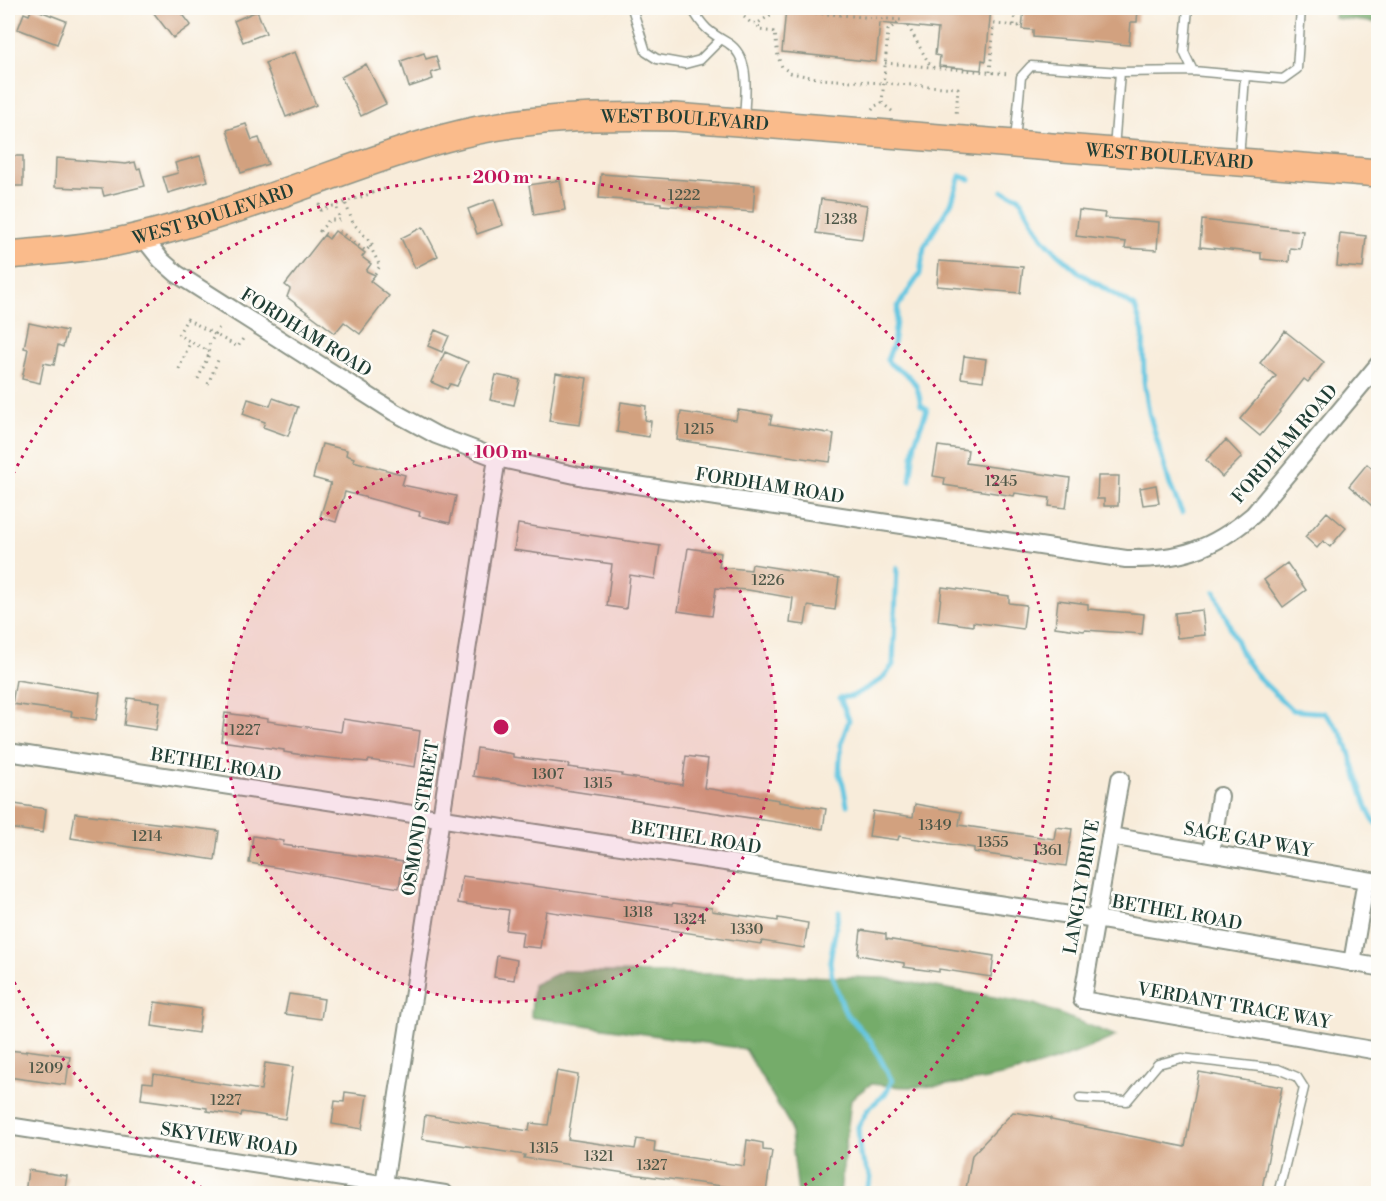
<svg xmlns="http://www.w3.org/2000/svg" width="1386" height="1201" font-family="'Libre Bodoni',serif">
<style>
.forest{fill:#74ac6a;stroke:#4a744f;stroke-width:1.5}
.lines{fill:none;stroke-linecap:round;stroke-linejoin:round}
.stream{stroke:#63c6e1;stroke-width:5}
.building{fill:#d2a17f}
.service-casing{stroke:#8c9487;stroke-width:11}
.minor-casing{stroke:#8c9487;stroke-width:20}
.primary-casing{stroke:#8c9487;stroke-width:30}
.path{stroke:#8c9487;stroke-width:3;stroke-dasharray:1.5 4.5;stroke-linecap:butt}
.service{stroke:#fff;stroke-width:8}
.minor{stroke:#fff;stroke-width:16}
.primary{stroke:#fabb8b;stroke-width:27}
.ring{fill:none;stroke:#c2185b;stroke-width:3;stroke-dasharray:3 6}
.labels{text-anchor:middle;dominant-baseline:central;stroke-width:5;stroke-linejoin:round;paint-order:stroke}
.number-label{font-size:15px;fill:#4c5647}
.street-label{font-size:18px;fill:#1f3d34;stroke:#fdfcf7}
.centre{fill:#c2185b;stroke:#fdfcf7;stroke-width:3}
.ring-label{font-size:18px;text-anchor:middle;font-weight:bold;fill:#c2185b;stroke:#fdfcf7;stroke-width:5;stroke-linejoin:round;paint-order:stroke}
</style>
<rect width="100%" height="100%" fill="#fdfcf7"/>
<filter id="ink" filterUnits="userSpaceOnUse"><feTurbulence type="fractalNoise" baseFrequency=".0167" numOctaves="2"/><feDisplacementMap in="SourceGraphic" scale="12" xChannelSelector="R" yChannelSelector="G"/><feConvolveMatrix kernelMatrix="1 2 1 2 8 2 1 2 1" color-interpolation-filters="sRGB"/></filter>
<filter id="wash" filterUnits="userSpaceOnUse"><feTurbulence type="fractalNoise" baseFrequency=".008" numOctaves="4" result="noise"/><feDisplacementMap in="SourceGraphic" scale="24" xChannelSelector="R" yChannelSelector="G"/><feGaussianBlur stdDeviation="1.35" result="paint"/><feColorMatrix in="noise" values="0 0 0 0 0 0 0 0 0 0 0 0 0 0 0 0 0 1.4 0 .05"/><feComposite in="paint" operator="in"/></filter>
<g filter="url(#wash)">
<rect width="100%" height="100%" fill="#f8ecda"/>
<path class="forest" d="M1336,8h42v15l-43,-5z
M563,971l321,7 150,26 82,32c-63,29 -134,50 -204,51 -14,0 -28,-2 -41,-3l-20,15 -11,94h-42l-8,-68 -45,-76 -214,-32 2,-32z"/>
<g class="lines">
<path class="stream" d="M1003,191l16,6 23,40 14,15 25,22 54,33 8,25 1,49 5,32 21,72 12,28
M910,481l5,-39 12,-33 -6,-4c-3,-18 -6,-27 -23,-36 -5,-3 -8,-4 -11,-9l6,-15 5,-39 22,-32 4,-27 28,-46 8,-25 10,3
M1215,592l29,66 14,19 34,33 32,3c6,7 14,14 18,22 11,18 23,84 36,90
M847,805l-4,-21 -4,-10 2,-31 8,-23 -9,-22 13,-2 28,-16 12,-15 4,-97
M839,911l-9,50 2,15 13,36 26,29 21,40 -7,13 -17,15 -10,18 2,28 11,23 -7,16"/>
</g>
<g id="blocks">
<path class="building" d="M32,8l34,13 -9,23 -39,-15 6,-16 5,2z
M150,8h28l13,17 -18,13z
M786,8h205l-5,53 -4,-1 -1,10 -42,-4 1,-10 -5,-1 3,-26 -58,-6 -4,39 -94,-10z
M1024,8h114l-1,14h-6l-2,23 -96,-8v-7l-11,-1z
M257,11l9,22 -23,9 -9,-21z
M295,52l21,53 -30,12 -21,-54z
M424,53l2,6 10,-3 4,14 -9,3 2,6 -24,8 -8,-26z
M366,64l20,40 -25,12 -20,-39z
M246,124l6,16 7,-2 9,26 -27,9 -14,-43z
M8,156h15v30h-15z
M200,156l8,25 -40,12 -5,-16 15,-4 -3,-10z
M56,158l70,6 9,-2 2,7 3,-1 5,18 -41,10 -2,-7 -47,-2z
M601,174l154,11 -2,27 -92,-7v-2l-62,-5z
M560,180l5,30 -31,5 -5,-30z
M494,199l9,26 -26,9 -9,-25z
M821,199l46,6 -5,34 -46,-6z
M1079,210l26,3 -1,5 55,4 -2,28 -32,-2 1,-6 -50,-6z
M1202,220l101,11 -3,18 -10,-1 -1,14 -28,-3v-6l-61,-6z
M423,227l15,29 -23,12 -14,-30z
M335,231l30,22 -3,4 9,7 -5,7 9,4 -5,6 19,15 -29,38 -16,-12 -9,11 -48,-36 3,-8 -5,-4 39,-50 5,4z
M1340,233l26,3 -3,32 -26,-2z
M939,261l84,6 -3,26 -83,-7z
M29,323l38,8 -4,16 -5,-2 -4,20 -10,-2 -4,20 -18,-4 6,-30 -4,-1z
M435,330l14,6 -7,16 -14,-6z
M1285,331l39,31 -16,20 -4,-3 -25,32 1,1 -20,24 -20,-17 36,-43 -16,-13z
M445,352l23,10 -11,24 -7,-2 -3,5 -16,-7z
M964,356l22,3 -3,22 -22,-3z
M556,373l31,5 -7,47 -31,-4z
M496,375l24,5 -6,25 -24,-5z
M273,398l25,9 -10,29 -25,-9 2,-5 -22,-8 5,-15 22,7z
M621,402l25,4 -1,14 6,1 -2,16 -32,-5z
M738,410l34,5 -2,9 64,10 -4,28 -153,-22 4,-28 55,8z
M1226,440l16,17 -20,20 -16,-17z
M322,444l25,6 -1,5 8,3 -1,3 52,14 -3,10 54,11 -6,27 -31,-7 1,-4 -75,-20 -9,30 -16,-5 11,-34 -18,-5z
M938,446l30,4 -2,13 104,15 -4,30 -17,-2 1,-8 -35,-5 -1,3 -70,-11 1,-7 -12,-2z
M1367,464l11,10v37l-29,-25z
M1098,476h21l-1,30h-14v-7h-7z
M1156,485l3,18 -16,2 -3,-17z
M1327,512l19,16 -16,19 -7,-6 -6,7 -12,-11z
M518,524l142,22 -5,33 -25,-4 -4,34 -19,-3 5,-42 -98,-14z
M688,548l33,5 -2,14 32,3 1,-6 87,14 -4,32 -27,-4 -3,19 -15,-2 3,-25 -45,-8 -32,-2 -4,28 -34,-5z
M1287,563l19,27 -23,17 -19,-27z
M942,587l67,9v7l17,2 -3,24 -50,-7v4l-35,-5z
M1058,600l30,4v5l56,5 -2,20 -57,-4 -1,1 -29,-4z
M1202,610l3,25 -28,3 -2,-25z
M16,680l84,13 -4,27 -25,-4 1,-4 -60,-8z
M128,698l32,4 -4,28 -32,-5z
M225,713l43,6 -1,2 74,11 2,-13 77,12 -5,36 -46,-7 -1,2 -59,-6 -25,-4v-2l-63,-9z
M477,748l36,6v3l56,7 -1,3 54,7 -1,2 61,9 4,-29 22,3 -4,29 75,12v2l47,7 -3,20 -350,-53z
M8,803l38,6 -3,24 -35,-5z
M915,804l46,8 -2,13 95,14 2,-12 16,2 -6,37 -92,-14v-4l-75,-12 -1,4 -29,-4 4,-25 40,6z
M75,813l144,18 -4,29 -144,-22z
M253,836l31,5 -1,4 120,17 -4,26 -150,-25z
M462,876l210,29 1,-2 39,5v3l66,10v-3l30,5 -4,25 -42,-7 -1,3 -215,-33 -6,37 -19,-2 2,-14 -17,-2 3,-20 -51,-7z
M861,930l25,4v5l108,17 -3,21 -52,-8v3l-35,-5v-4l-46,-8z
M497,956l20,4 -3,20 -20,-3z
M289,994l35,5 -3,20 -36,-5z
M155,1002l46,7 -3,24 -46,-7z
M8,1050l18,2v-2l44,6 -4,29 -58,-8z
M265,1063l28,4 -8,52 -43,-7 -1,4 -34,-5v-3l-66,-9 2,-17 10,1 1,-9 107,16z
M557,1071l21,4 -10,64 67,10 2,-10 18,3 -1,10 90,14 3,-26 16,3v7l9,1 -6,41 -134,-18 -108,-16 1,-3 -103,-16 3,-24 104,16 1,-8 18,2z
M1199,1072l83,15 -21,107h-296l7,-39 41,-43 38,6v2l134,27z
M345,1092l22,3 -5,34 -30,-5 3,-23 9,1z
M28,1170l39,6 -3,18h-39z"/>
</g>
</g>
<g filter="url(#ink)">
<use href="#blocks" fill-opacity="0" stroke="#8c9487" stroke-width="1.5"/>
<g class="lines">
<g class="service-casing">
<path id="service" d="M632,8l14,44 11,7 28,5 15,-4 20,-20
M692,8c11,20 17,24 36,35 24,15 17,53 16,76
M1188,8l-4,44 9,19 90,8 14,-10 4,-61
M1120,72l73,-1
M1015,141l6,-64 10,-11 89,6 -6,77
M1239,159l6,-83
M1080,1098l47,3 31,-37 23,-6 97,11 19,8 7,11 -26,106"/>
</g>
<g class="minor-casing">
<path id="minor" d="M142,236l19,24 16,14 217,138 42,23 61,23 87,19 542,82c54,1 85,-9 127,-44l125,-150
M8,752l1088,167 282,48
M1120,779l-38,221 296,51
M1110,836l268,46
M1211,853l9,-57
M1352,963l14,-83
M8,1126l437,68
M384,1184l113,-726"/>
</g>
<g class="primary-casing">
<g id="primary">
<path id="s1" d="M8,255c36,-3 72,-6 108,-13 41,-8 82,-21 122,-34 69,-22 137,-51 207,-70 75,-21 152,-23 230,-21l703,56"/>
</g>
</g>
<path class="path" d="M766,8l5,6
M744,17l7,6h7
M1014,25l1,-17
M908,26l23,41
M885,63l124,11
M990,72l4,-48 26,2
M882,103l6,-73 13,-10 -123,-10 -20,13 1,7 16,2 3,25 4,10 9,6 30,6 137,9 -2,28
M872,110l3,-4 7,-3 11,9
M319,204l2,6 64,-21
M339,231l27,20 6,-7 -19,-21 -8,-21
M331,237l-11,-6 9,-11h11l-4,-15
M370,246l10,20 -6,9
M206,350l15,-26
M179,369l10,-24
M198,379l12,-27 -32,-17 9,-16 51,28 6,-10
M208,384l10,-24"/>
<use href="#service" class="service"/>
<use href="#minor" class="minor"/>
<use href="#primary" class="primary"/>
</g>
</g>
<circle cx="501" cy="727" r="275" fill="#c2185b" fill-opacity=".12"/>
<g class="ring">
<circle cx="501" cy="727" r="275"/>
<path d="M210 1193A550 550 0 0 1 9 972M9 482A550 550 0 1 1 792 1193"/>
</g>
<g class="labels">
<g class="number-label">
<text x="684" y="195">1222</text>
<text x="841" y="219">1238</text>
<text x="699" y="429">1215</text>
<text x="1001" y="481">1245</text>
<text x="768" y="580">1226</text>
<text x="245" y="730">1227</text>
<text x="548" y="774">1307</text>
<text x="598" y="783">1315</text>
<text x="935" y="825">1349</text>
<text x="147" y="836">1214</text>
<text x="993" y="842">1355</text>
<text x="1048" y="850">1361</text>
<text x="638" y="912">1318</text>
<text x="690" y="919">1324</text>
<text x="747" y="929">1330</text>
<text x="46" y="1068">1209</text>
<text x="226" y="1100">1227</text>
<text x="544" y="1148">1315</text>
<text x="599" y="1156">1321</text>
<text x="652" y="1165">1327</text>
</g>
<g class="street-label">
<text stroke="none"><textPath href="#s1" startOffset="696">WEST BOULEVARD</textPath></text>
<text stroke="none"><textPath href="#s1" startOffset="1182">WEST BOULEVARD</textPath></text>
<text stroke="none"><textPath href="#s1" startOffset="210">WEST BOULEVARD</textPath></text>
<text transform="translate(306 333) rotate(32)">FORDHAM ROAD</text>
<text transform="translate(1285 444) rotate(-49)">FORDHAM ROAD</text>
<text transform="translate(770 486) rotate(9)">FORDHAM ROAD</text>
<text transform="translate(216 765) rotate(9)">BETHEL ROAD</text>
<text transform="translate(421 818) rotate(-81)">OSMOND STREET</text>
<text transform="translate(696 838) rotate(9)">BETHEL ROAD</text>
<text transform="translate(1248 840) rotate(10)">SAGE GAP WAY</text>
<text transform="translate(1082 887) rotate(-80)">LANGLY DRIVE</text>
<text transform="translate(1177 913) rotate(10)">BETHEL ROAD</text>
<text transform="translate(1234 1006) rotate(10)">VERDANT TRACE WAY</text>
<text transform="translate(229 1140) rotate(9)">SKYVIEW ROAD</text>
</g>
</g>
<circle cx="501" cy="727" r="9" class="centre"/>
<g class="ring-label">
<text x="501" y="183">200 m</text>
<text x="501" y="458">100 m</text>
</g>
<rect width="1386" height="1201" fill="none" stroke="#fdfcf7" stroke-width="30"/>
</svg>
